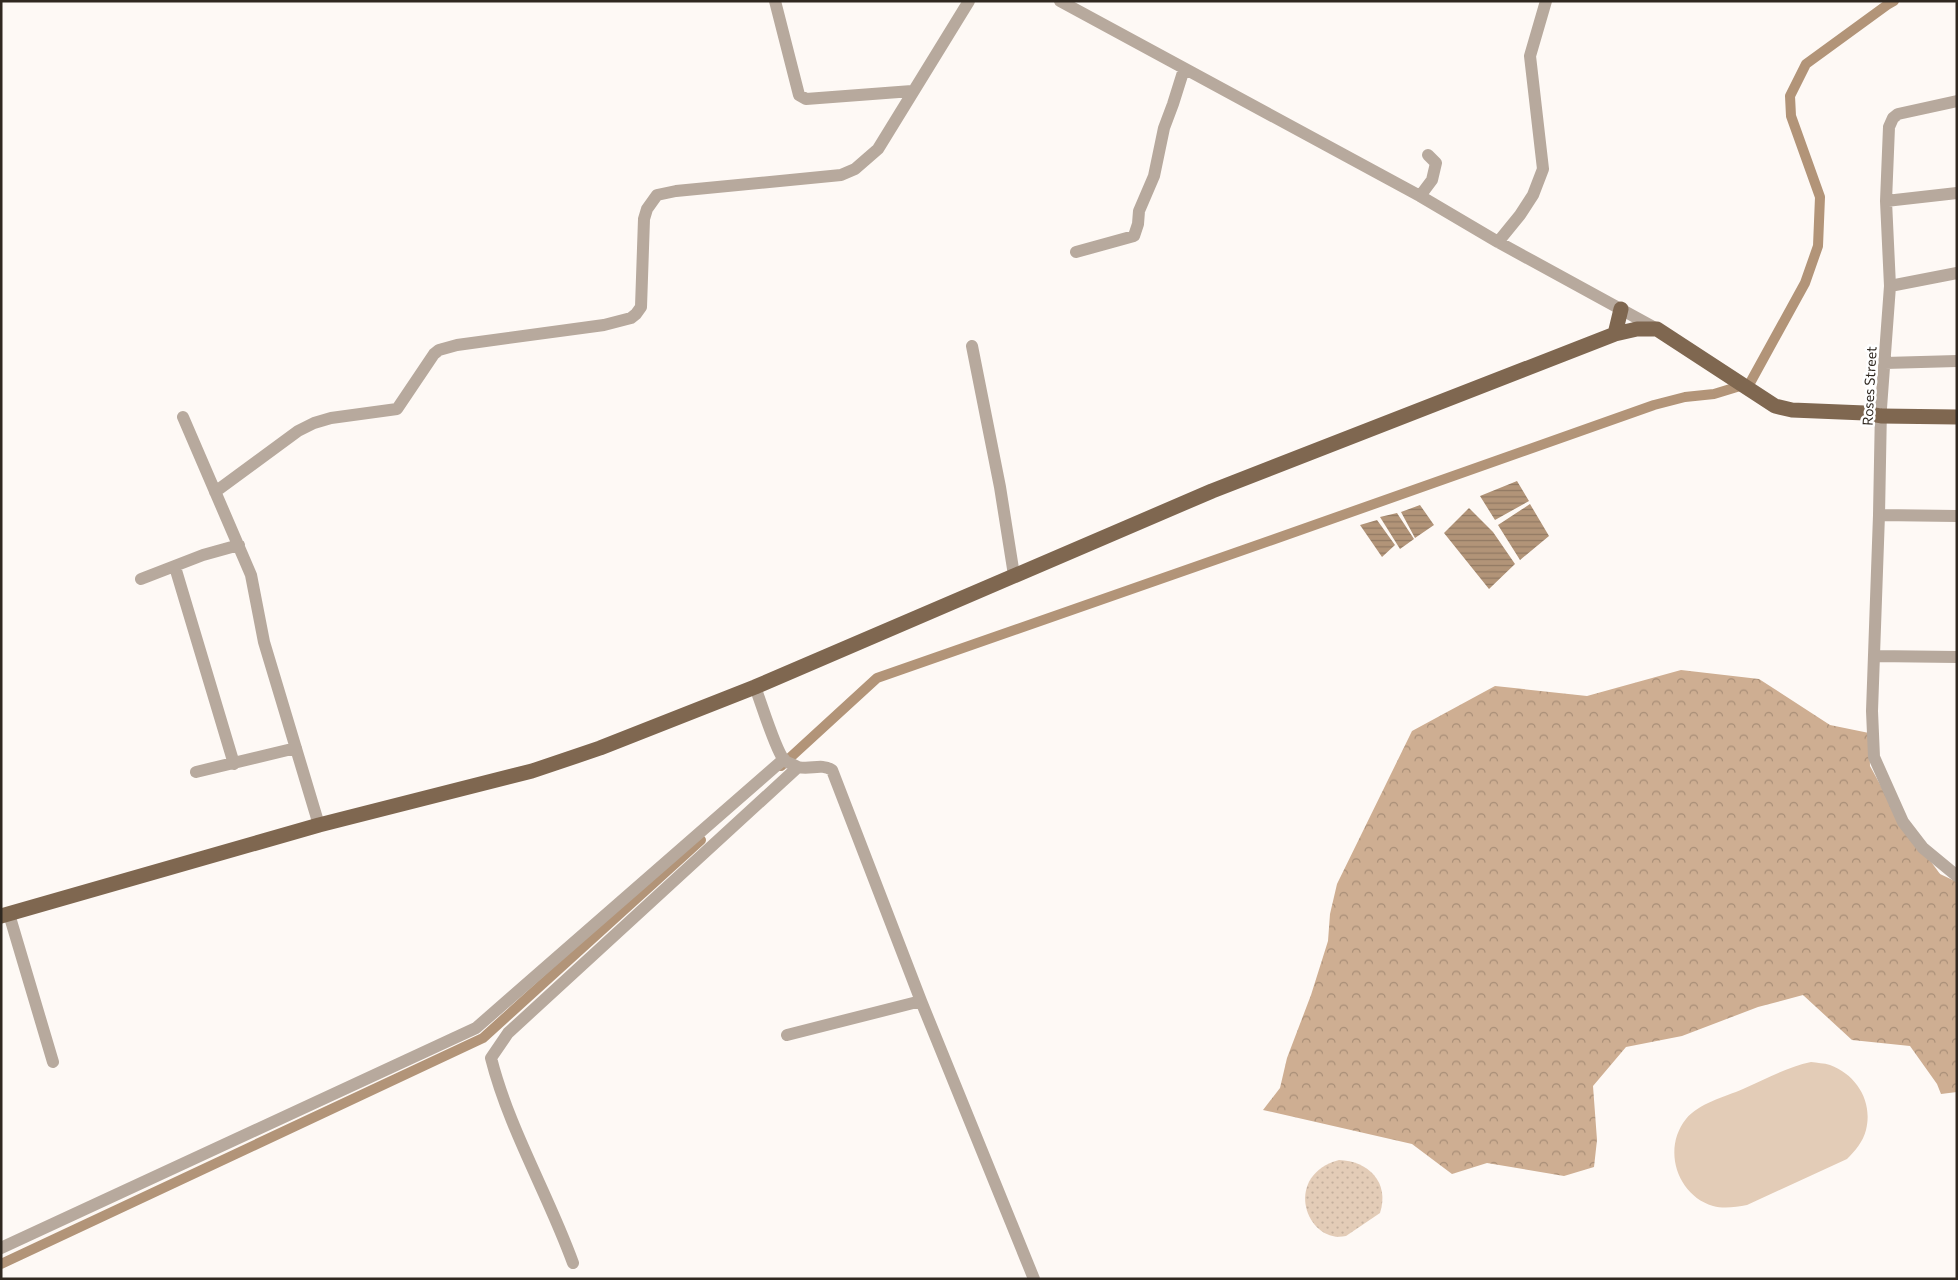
<svg xmlns="http://www.w3.org/2000/svg" width="1958" height="1280" font-family="Commissioner,sans-serif">
<style>
.grass{fill:url(#grass-dots)}
.forest{fill:url(#forest-crowns)}
.garden{fill:#e3ccb7}
.water{fill:url(#water-rules)}
.lines{fill:none;stroke-linecap:round;stroke-linejoin:round}
.canal{stroke:#b29478;stroke-width:10}
.minor{stroke:#b7a99d;stroke-width:12}
.major{stroke:#7f6750;stroke-width:15}
.labels{text-anchor:middle;dominant-baseline:central;stroke-width:5;stroke-linejoin:round;paint-order:stroke}
.street-label{font-size:14px;fill:#302820;stroke:#fff}
</style>
<defs>
<pattern id="grass-dots" width="8" height="8" patternUnits="userSpaceOnUse" patternTransform="scale(1.25)"><rect width="8" height="8" fill="#e3ccb7"/><path d="M2 2h.1M6 6h.1" fill="none" stroke="#c3af9d" stroke-width="1.8" stroke-linecap="round"/></pattern>
<pattern id="forest-crowns" width="20" height="18" patternUnits="userSpaceOnUse" patternTransform="scale(1.25)"><rect width="20" height="18" fill="#ceae92"/><path d="M2 6a3 3 0 1 1 6 0M12 15a3 3 0 1 1 6 0" fill="none" stroke="#a88e77"/></pattern>
<pattern id="water-rules" width="6" height="5" patternUnits="userSpaceOnUse" patternTransform="scale(1.25)"><rect width="6" height="5" fill="#b29478"/><path d="M0 2.5h6" fill="none" stroke="#917962"/></pattern>
</defs>
<rect width="100%" height="100%" fill="#fef9f5"/>
<path class="grass" d="M1339,1160c29,1 51,22 41,53l-34,23c-39,9 -65,-60 -7,-76z"/>
<path class="forest" d="M1681,670l78,9 71,46 39,8 1,33 28,51 42,57 17,8v210l-16,2 -4,-10 -27,-38 -58,-6 -49,-45 -45,12 -76,29 -56,11 -33,39 4,54 -3,27 -30,9 -77,-13 -35,11 -40,-30 -149,-34 17,-22 7,-30 24,-63 17,-54 2,-27 7,-30 75,-153 83,-45 92,10z"/>
<path class="garden" d="M1811,1062c6,1 13,1 19,3 27,10 43,37 36,65 -3,12 -11,21 -19,29l-100,46c-11,2 -23,4 -34,1 -36,-11 -51,-57 -27,-87 13,-16 39,-22 57,-30 23,-10 44,-22 68,-27z"/>
<path class="water" d="M1517,481l12,20 -34,19 -15,-24z
M1530,504l19,32 -29,24 -22,-35z
M1420,505l14,20 -19,13 -14,-26z
M1469,508l24,24 22,32 -26,25 -45,-56z
M1397,513l17,26 -14,10 -20,-32z
M1377,520l18,25 -13,12 -22,-32z"/>
<g class="lines">
<path class="canal" d="M781,766l96,-88 395,-138 382,-135 31,-8 29,-3 36,-11 55,-100 13,-37 2,-49 -29,-81 -1,-20 16,-32 81,-59 7,-4
M1,1264l482,-226 218,-198"/>
<path class="minor" d="M775,1l24,94 7,4 106,-8
M1060,1l360,195 78,46 159,87
M1957,101l-59,13 -5,4 -4,9 -3,74 4,85 -9,122 -2,107 -7,196 2,46 29,65 20,26 34,28
M1420,196l12,-16 4,-17 -8,-8
M1886,201l71,-8
M1498,242l22,-27 13,-20 10,-26 -13,-113 16,-55
M1076,252l58,-16 4,-12 1,-13 15,-35 10,-48 9,-24 11,-35
M1890,286l67,-13
M972,346l28,141 14,88
M1885,363l72,-2
M183,417l68,158 13,67 55,183
M215,492l83,-61 16,-8 17,-5 66,-9 37,-55 5,-4 18,-5 147,-20 27,-7 5,-4 5,-7 3,-88 3,-10 10,-14 19,-4 165,-16 14,-6 23,-20 91,-148
M1879,515l78,1
M175,567l59,197
M141,579l62,-24 36,-10
M1874,656l83,1
M755,687c6,15 20,62 29,73 4,3 10,5 14,7 13,3 23,-4 34,3l89,231 113,278
M196,772l100,-24
M9,914l44,148
M787,1035l134,-34
M1,1248l475,-220 308,-269
M573,1263c-25,-69 -64,-134 -82,-205l17,-25 290,-266"/>
<path class="major" d="M1615,334l6,-25
M1,916l318,-91 213,-54 68,-23 155,-61 457,-196 403,-157 22,-5h20l118,77 17,4 73,3 16,3 76,1"/>
</g>
<g class="labels">
<g class="street-label">
<text transform="translate(1869 386) rotate(-87)">Roses Street</text>
</g>
</g>
<rect width="1958" height="1280" fill="none" stroke="#302820" stroke-width="5"/>
</svg>
